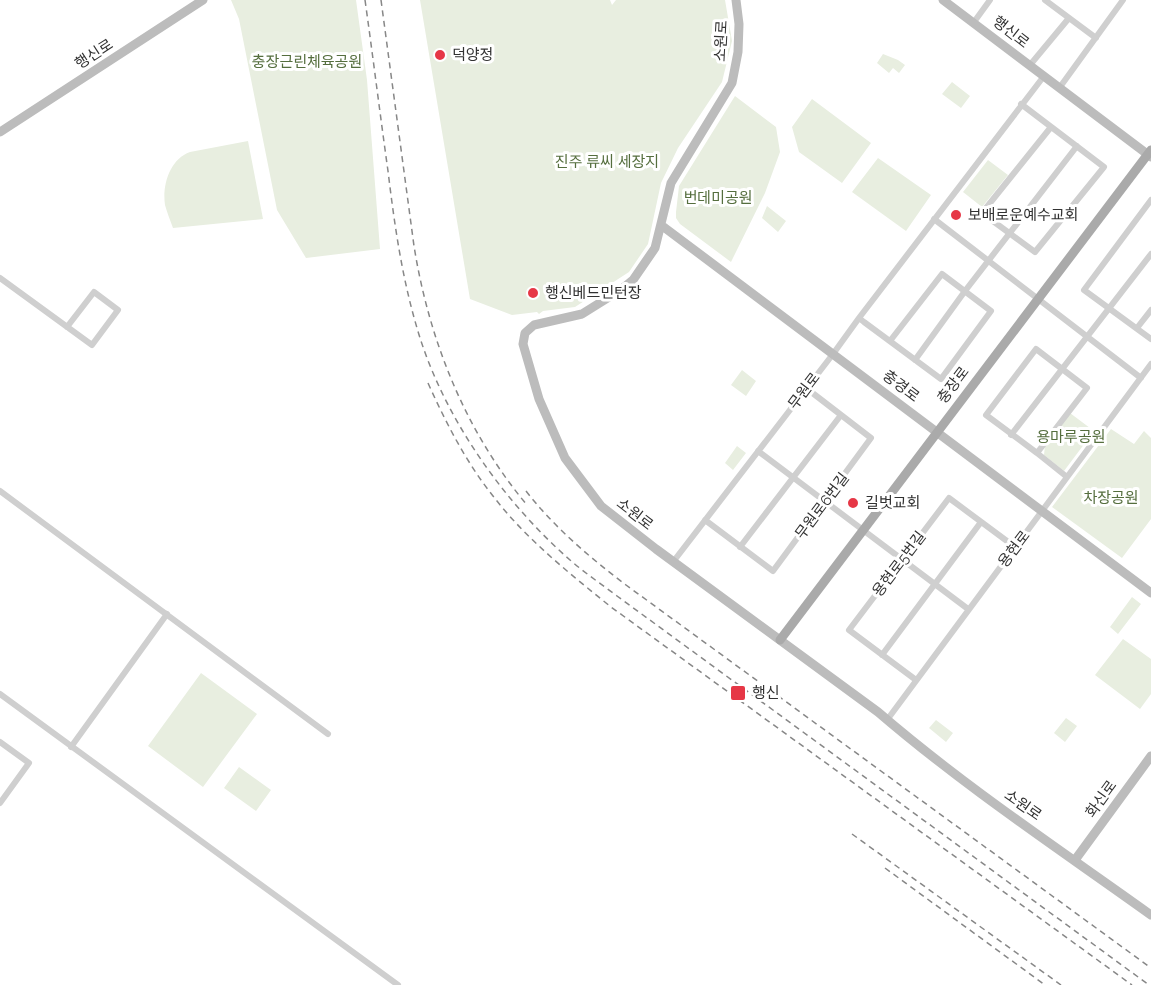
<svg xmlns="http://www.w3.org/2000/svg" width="1151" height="985" font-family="Raleway,'Noto Sans KR',sans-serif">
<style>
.green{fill:#e8eee0}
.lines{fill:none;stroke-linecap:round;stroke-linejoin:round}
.minor{stroke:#cfcfcf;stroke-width:6}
.secondary{stroke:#bcbcbc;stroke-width:9}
.primary{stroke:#aaa;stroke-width:9}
.rail{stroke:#878787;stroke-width:1.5;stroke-dasharray:6 4.5;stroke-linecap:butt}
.poi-dot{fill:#e63746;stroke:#fff;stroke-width:2}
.labels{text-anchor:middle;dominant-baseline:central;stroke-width:6;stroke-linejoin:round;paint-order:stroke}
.street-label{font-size:15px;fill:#323232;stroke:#fff}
.poi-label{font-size:15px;fill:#323232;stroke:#fff;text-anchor:start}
.park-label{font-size:15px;fill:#556e3e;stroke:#fff}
</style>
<rect width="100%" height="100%" fill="#fff"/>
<path class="green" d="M231,0h125l11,80 13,169 -74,9 -29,-48 -38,-191z
M420,0h190l2,5 4,-5h109l7,41 -10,41 -44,66 -17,35 -13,61 -19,28 -54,35 -32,4 -4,3 -2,-2 -25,3 -42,-16z
M883,54l15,6 7,5 -6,8 -6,-5 -4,5 -12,-10z
M952,82l18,14 -9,12 -19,-14z
M735,96l41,31 4,25 -15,41 -34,69 -51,-38 -4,-6v-6l3,-26z
M812,99l59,44 -29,40 -43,-31 -7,-25z
M248,141l15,78 -90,9c-3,-8 -6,-16 -8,-23 -3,-20 5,-46 25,-53z
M878,158l53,37 -25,36 -54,-39z
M988,160l20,15 -26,32 -19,-15z
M767,206l19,15 -8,11 -16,-14z
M742,370l14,11 -10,15 -15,-11z
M1070,413l24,18 -30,40 -20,-16 1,-10z
M1111,429l23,15 10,-13 7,7v81l-29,39 -70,-51z
M737,446l9,7 -13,17 -8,-7z
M1132,597l9,7 -23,30 -8,-7z
M1123,639l28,20v35l-11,15 -45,-34z
M201,673l56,41 -54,73 -55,-41z
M1066,718l11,8 -12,16 -11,-9z
M936,720l17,13 -7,9 -17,-14z
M239,767l32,23 -15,21 -32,-23z"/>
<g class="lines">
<path class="minor" d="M1045,0l51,38
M974,22l16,-22
M1030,65l39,-47
M1060,87l63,-87
M1021,104l83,63 -69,85 -53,-39 69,-86
M1151,200l-67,90 67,49
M934,219l207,159
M0,278l92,67 26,-35 -24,-18 -27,35
M859,318l5,4 77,57 50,-68 -49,-37 -52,67
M1137,328l14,-18
M1036,349l51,39 -50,65 -51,-38z
M915,360l50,-69 112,-145
M1011,435l140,-181
M758,451l210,158
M1037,453l30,24
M0,491l328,243
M705,520l68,51 98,-133 -65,-50
M740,547l101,-132
M673,562l160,-208 26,-36 185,-242
M882,655l99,-133
M916,680l-67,-50 100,-132 66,49
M0,694l398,291
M887,720l264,-356
M0,742l29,21 -29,40
M71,747l96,-133"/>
<path class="secondary" d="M736,0l3,24 -1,28 -6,31 -61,100 -16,65 -22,32 -11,9 -40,25 -48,11 -9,8 -2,11 16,55 26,59 36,48 55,43 222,163c86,74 181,137 273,203
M943,0l208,157
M0,132l203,-132
M661,225l490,368
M1075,860l76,-104"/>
<path class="primary" d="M780,640l371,-490"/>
<path class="rail" d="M365,0c8,57 15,114 23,171 7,58 15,114 33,170 27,82 84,162 149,219 15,13 31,24 47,36l532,389
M381,0l33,246c15,94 51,185 113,259
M428,383c18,40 38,79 65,113 33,43 76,77 118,111l521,378
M526,491c28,36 63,66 100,94l525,383
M852,834l209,151
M885,868l160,117"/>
</g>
<g class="poi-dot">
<circle cx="440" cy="55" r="6"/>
<circle cx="956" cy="215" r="6"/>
<circle cx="533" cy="293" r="6"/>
<circle cx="853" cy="503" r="6"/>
<rect x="730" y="685" width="16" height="16" rx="3"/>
</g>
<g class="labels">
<g class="street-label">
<text transform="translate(1011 32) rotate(38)">행신로</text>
<text transform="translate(721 41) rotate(-87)">소원로</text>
<text transform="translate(94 54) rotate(-33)">행신로</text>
<text transform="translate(953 385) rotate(-53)">충장로</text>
<text transform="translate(901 386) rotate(37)">충경로</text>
<text transform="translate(804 391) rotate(-53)">무원로</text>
<text transform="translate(822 506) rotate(-53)">무원로6번길</text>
<text transform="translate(635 514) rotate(38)">소원로</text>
<text transform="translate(1014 549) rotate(-53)">용현로</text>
<text transform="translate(899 564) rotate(-53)">용현로5번길</text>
<text transform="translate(1101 799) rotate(-54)">화신로</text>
<text transform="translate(1023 805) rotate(35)">소원로</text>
</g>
<g class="poi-label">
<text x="452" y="55">덕양정</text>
<text x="968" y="215">보배로운예수교회</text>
<text x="545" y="293">행신베드민턴장</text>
<text x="865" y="503">길벗교회</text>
<text x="752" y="693">행신</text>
</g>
<g class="park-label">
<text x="307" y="62">충장근린체육공원</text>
<text x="607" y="162">진주 류씨 세장지</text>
<text x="718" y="198">번데미공원</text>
<text x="1071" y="437">용마루공원</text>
<text x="1111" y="498">차장공원</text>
</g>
</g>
</svg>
